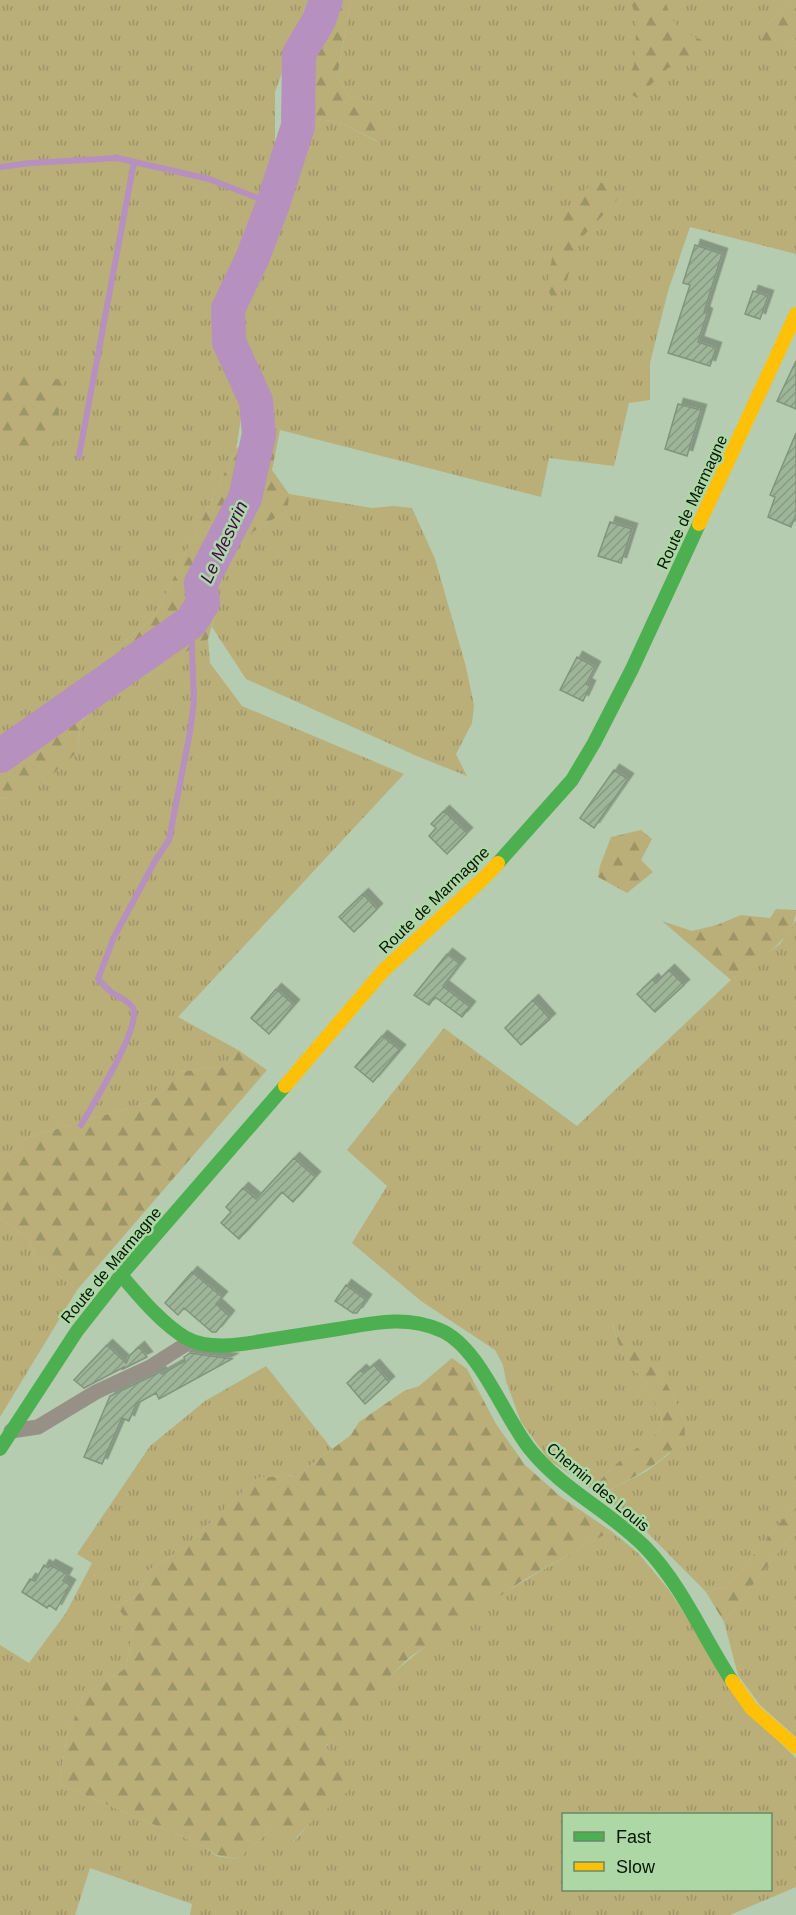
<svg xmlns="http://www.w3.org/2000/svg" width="796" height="1915" font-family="Helvetica,sans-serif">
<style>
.grass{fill:url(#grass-tufts);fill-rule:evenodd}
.forest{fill:url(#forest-firs)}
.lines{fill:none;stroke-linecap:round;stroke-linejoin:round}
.stream{stroke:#b690be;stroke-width:6}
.river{stroke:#b690be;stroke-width:34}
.building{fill:url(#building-hatch);stroke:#82947f;stroke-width:1.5;filter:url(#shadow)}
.street{stroke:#969087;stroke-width:15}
.fast{stroke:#4caf50;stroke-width:14}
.slow{stroke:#ffc107;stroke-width:14}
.labels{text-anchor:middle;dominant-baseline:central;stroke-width:5;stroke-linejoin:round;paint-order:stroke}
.street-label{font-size:16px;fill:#061504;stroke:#add7a5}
.water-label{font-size:18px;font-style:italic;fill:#440650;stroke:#add7a5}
</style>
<defs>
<pattern id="grass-tufts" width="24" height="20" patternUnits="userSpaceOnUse" patternTransform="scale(1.5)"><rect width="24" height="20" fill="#baae79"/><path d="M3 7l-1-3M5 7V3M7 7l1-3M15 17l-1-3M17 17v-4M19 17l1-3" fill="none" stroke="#9e9567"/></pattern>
<pattern id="forest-firs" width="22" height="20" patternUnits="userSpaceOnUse" patternTransform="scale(1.5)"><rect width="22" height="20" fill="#baae79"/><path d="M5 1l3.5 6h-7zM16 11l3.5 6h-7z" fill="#9e9567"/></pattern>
<pattern id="building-hatch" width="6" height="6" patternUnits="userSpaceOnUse" patternTransform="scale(1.5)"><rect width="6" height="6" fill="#9eb599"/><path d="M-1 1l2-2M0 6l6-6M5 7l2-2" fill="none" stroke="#879b82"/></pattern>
<filter id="shadow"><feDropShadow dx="5.5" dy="-5.5" stdDeviation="0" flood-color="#0004"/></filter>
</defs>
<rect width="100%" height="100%" fill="#b5ccb0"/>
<path class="grass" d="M0,0h308l-33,92v67l-9,34 -53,118 3,39 27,56 -7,43 -81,167 -137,118 -18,11z
M351,0h438l-22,26 18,15 11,-3v216l-106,-27 -22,64 -18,72v37l-21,3 -15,63 -65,-8 -8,39 -261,-67 -10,-8 -21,-65 -7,-37 47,-141 12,-62 38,5 39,20 -3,-39 -26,-7 -12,-19z
M289,494l83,14 22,-2 18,2 23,51 31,108 8,38 -2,18 -16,31 11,22 -48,-19 -173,-78 -34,-52 6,-22 7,-40 28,-33 35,-22z
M208,639l2,24 32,43 162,68 -226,243 60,33 -12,16 -47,6 -26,29 -127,37 -17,18 -9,6v-363l10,-2 68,-46 3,-30 59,-49 7,5 22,-15z
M796,920v583l-68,83 -22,6 -72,-73 -34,-24 47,-24 22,-17 15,-35 -19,-39 -53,-57 9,29 24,30 18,41c-10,19 -20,20 -36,32 -13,10 -24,22 -35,34l-43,-29 -28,-38 -15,-41 -3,-16 -8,-15 -74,-49 -69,-58 35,-57 -40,-36 97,-122 133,98 154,-146 49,-36z
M0,1218l30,21 4,16 43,35 -77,127z
M266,1366l66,83 -35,26 -40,3 -72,69 -36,23 -9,23 -23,14 16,22 -7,39 -43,28 -16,41 -8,47 145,62 12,10 21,3 34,-29 23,11c4,-5 11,-11 14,-17 9,-19 9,-65 20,-80 69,-95 182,-156 283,-213l27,22 31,37 79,122 48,46v129l-66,28h-540l2,-11 -102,-36 -15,47h-75v-270l29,18 37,-50 26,-50 -15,-9 73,-108 55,-45zM564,1814h206v76h-206z
M796,1529v208l-36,-32 -22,-30 -14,-53z"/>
<path class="forest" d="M337,0h14l-14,77 12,19 26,7 11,21 -7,18 -40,-20 -38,-5 4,-32z
M630,0h35c8,26 13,30 37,40l2,15 -36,13 -31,30 -14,-9 11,-24 3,-46z
M789,0h7v38l-11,3 -25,1 7,-16z
M606,182l11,18 -41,44 -11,44 -13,12 -5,-15 7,-37 12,-38 24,-25z
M0,370l63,10 -10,74 -53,-12z
M270,422l10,8 -8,40 17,24 -1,16 -35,22 -28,33 -7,40 -10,34 -39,23 -22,15 -7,-5 -59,48 -3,31c-22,21 -46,43 -78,48v-54l18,-11 137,-118 81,-167z
M641,830l11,9 -11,21 12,12 -26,21 -29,-16 2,-11 11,-29z
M776,909l20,1c0,30 -43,53 -65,70l-69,-59 30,10 25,-6 24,-10 29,3z
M238,1050l29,20 -190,220 -43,-35 -4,-16 -30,-21v-56l9,-6 17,-18 127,-37 26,-29 47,-6z
M612,1322l53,58 19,39 1,18c-25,28 -52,41 -85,58l-8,-6c11,-12 22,-24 35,-34 15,-12 27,-14 36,-32l-18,-41 -24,-30z
M452,1358l15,11 29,55 29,41 36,32 50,34 -89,50 -112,76 -41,39 -43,50 27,41 -45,38 -15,16 -22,-11 -34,29 -21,-4 -12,-9 -145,-62 8,-47 16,-41 43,-28 7,-39 -16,-22 23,-14 9,-23 36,-23 72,-69 40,-3 54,-40 8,-13 45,-31 15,-5z
M796,1503v26l-72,93 -18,-30 22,-6z"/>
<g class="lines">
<path class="stream" d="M0,167l30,-4 87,-5 92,21 64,25
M79,456l55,-294
M81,1125c11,-19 61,-99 52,-117 -5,-8 -15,-11 -22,-16 -5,-4 -9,-9 -13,-13l16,-42 41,-76 14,-21 21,-108 4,-30 -3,-80"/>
<path class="river" d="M0,756l191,-134 12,-19 -2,-20 44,-85 14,-64 -3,-33 -27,-59 -1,-33 24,-50 21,-55 25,-78 1,-72 20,-34 7,-20"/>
</g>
<path class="building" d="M695,245l27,9 -18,58 3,2 -9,28 18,6 -6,18 -42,-13 22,-68 -7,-2z
M753,291l15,5 -8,23 -15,-5z
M796,361v48l-19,-8z
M678,404l23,6 -14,46 -22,-7z
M796,433v81l-5,13 -23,-10 7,-20 -5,-2z
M610,522l22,7 -11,34 -23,-7z
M577,657l18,10 -9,17 4,2 -7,15 -23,-11z
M614,770l14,9 -34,49 -14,-10z
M444,811l23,22 -20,21 -18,-18 7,-8 -5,-4z
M363,894l14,15 -23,23 -15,-15z
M447,954l13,10 -17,22 27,21 -8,10 -27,-20 -6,8 -15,-10z
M669,970l15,15 -29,27 -18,-18 16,-15 3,4z
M276,989l18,16 -25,29 -18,-16z
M533,1000l17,19 -29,26 -16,-17z
M382,1036l18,14 -27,32 -18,-15z
M294,1158l21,19 -22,25 -11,-10 -43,47 -18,-16 10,-11 -5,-5 17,-19 13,11z
M192,1272l30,25 -6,7 13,12 -13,16h-4l-28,-24 -6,7 -13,-12z
M346,1285l20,15 -9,13h-4l-18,-12z
M107,1345l19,18 4,-8 9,-8 8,10 -24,12 1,-2 -40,21 -10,-8z
M190,1353l42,6 -73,40 -3,-6 -20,11 -7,17 -7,-3 -20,46 -18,-7 26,-61 50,-24 2,2 23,-13 -1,-4z
M374,1365l15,17 -24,22 -18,-21 14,-13 3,3z
M44,1565l4,3 2,-3 17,9 -4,7 7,4 -14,25 -7,-5 -2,3 -25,-16 8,-13 5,2z"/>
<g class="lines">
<path class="street" d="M11,1431l27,-4 58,-35 54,-25 41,-26"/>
<path class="fast" d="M498,863l74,-83 22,-37 38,-74 67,-145
M121,1275c19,22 40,48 65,63 22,12 53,7 76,3 25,-4 51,-8 76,-12 35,-6 68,-14 102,1 39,16 63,85 89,118 32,41 81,63 117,100 37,39 57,89 86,133
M0,1449l77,-118 44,-56 164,-189"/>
<path class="slow" d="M699,524l97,-210
M285,1086l99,-116 101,-93 13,-14
M732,1681l20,28 44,38"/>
</g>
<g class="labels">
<g class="street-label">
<text transform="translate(692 502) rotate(-65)">Route de Marmagne</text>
<text transform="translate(434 900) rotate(-44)">Route de Marmagne</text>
<text transform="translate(111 1265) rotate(-50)">Route de Marmagne</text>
<text transform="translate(598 1487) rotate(40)">Chemin des Louis</text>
</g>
<g class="water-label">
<text transform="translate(224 542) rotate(-65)">Le Mesvrin</text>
</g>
</g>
<rect x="562" y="1813" width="210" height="78" fill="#add7a5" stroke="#6a8965" stroke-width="1.5"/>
<rect x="574" y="1832" width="30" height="9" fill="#4caf50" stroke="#6a8965" stroke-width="1.5"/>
<text x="616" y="1843" font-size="18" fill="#061504">Fast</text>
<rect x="574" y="1862" width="30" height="9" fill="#ffc107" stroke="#6a8965" stroke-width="1.5"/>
<text x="616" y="1873" font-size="18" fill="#061504">Slow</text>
</svg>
